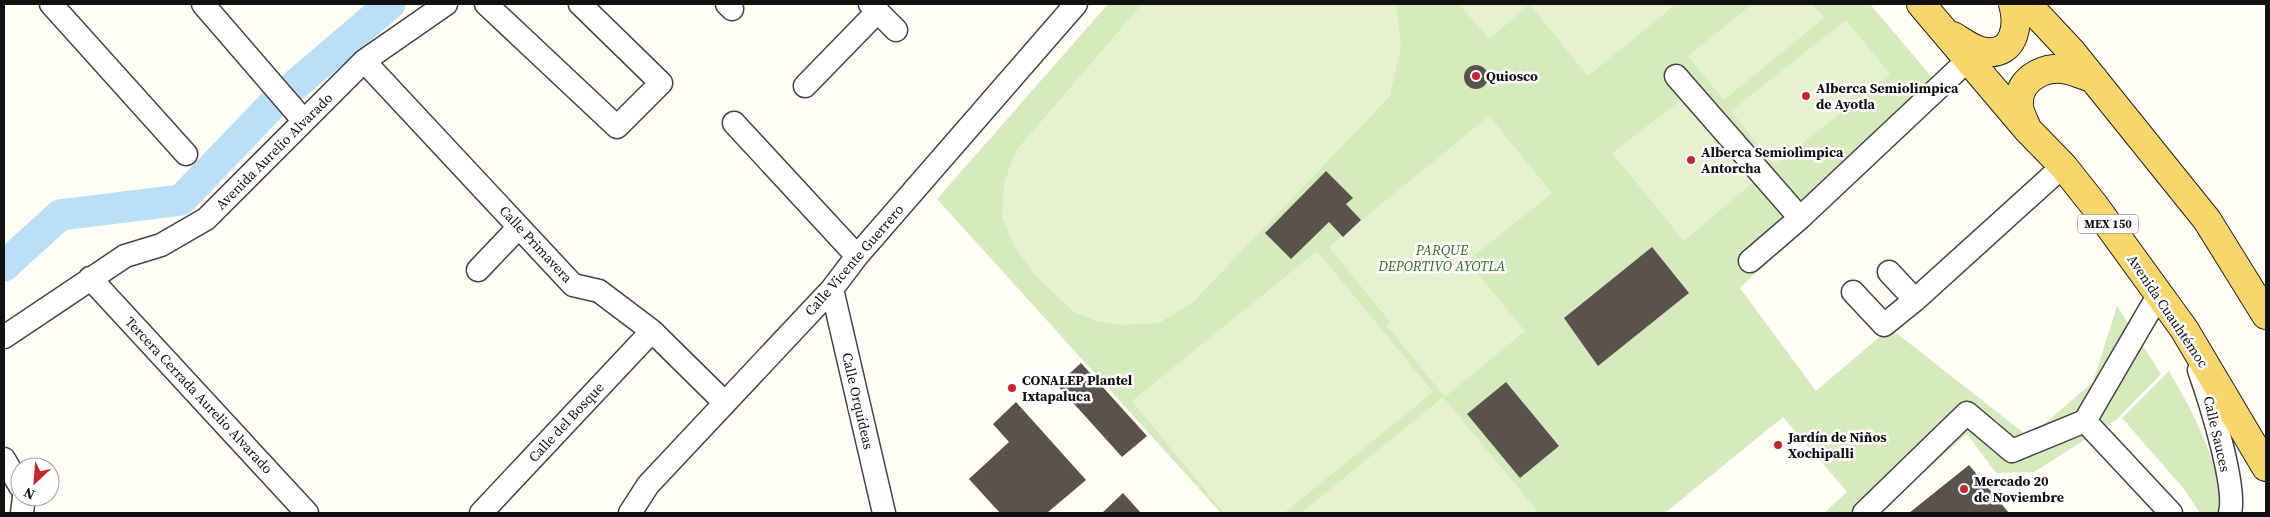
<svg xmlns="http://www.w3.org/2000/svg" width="2270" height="517" font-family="'Source Serif 4',serif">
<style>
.green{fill:#d5ebbd}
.pitch{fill:#e6f2cf}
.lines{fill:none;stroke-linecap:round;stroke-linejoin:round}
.river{stroke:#b9e0f7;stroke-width:31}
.building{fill:#5a524d}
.minor-casing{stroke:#444;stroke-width:25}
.major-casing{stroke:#222;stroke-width:30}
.minor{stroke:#fff;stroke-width:22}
.major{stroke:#f9d66b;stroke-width:28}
.poi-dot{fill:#c4262e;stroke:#fff;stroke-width:2}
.labels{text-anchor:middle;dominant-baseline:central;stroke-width:5;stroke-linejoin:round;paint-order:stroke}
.shield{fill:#fff;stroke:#585858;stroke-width:1}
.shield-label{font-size:12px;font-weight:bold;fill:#111}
.poi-label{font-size:14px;font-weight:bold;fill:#111;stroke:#fff;text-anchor:start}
.street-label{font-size:14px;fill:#111;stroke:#fff}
.park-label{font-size:14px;font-style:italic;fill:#2f6b1f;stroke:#fff}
</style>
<rect width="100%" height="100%" fill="#fffdf5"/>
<path class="green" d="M1108,4h762l77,91 -207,193 76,103 74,-63 139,109 64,-55 24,-76 44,68 -45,46 -82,52 -38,1 -29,-39 -89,79h-54l23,-21 -64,-75 -118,96h-444l-284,-314z
M2169,371c26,44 50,90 53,142h-22l-16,-24 -62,-71z"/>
<path class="pitch" d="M1142,4h254l5,42 -11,50 -198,207 -33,20 -39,2 -24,-4 -22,-9 -37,-35 -22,-29 -13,-31 2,-34 11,-31z
M1459,4h71l-41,35z
M1534,4h142l-88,72 -57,-70z
M1752,4h60l12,14 -100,82 -36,-44z
M1846,20l44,54 -115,91 -44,-54z
M1701,85l70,82 -87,74 -72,-88z
M1489,116l63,77 -85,68 58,70 -80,66 -58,-71 3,-4 -61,-75z
M1317,251l116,141 -149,121h-60l-92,-112z
M1443,397l96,116h-238z"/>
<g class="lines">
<path class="river" d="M295,85l95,-81
M4,266l56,-51 121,-15 97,-101"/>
</g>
<path class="building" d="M1464 77a12 12 0 1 1 24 0a12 12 0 1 1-24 0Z
M1326,171l27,27 -7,6 15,16 -18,17 -14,-15 -38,37 -26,-26z
M1652,247l37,46 -91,73 -34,-48z
M1081,363l66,73 -25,21 -65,-72z
M1506,382l53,64 -39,32 -53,-64z
M1016,402l70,78 -39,33h-47l-31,-34 40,-37 -16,-18z
M1969,465l40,48h-100z
M1123,493l18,20h-39z"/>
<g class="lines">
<g class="minor-casing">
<path id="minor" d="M51,4l135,150
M203,4l101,117
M486,4l131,123 44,-44 -81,-79
M727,4l5,5
M870,4l26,26
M364,61l209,224 26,6 53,40 73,72
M1676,76l124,142 168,-158
M805,86l73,-75
M734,123l123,133
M1750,261l50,-43
M478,270l41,-43
M1889,272l26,28 148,-134
M90,278l217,235
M832,289l52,224
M1853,292l31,33 31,-25
M2159,294l-74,127 86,92
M4,337l121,-81 36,-11 45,-26 158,-158 82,-57
M2199,370c10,28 38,116 31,143
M4,459l16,27
M22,513l2,-16
M481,513l171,-182
M630,513l18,-28 184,-196 25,-33 219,-252
M1864,513l103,-100 45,38 73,-30"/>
</g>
<g class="major-casing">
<path id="major" d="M1921,4l106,125 36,37 31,39 90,124 82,138
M2027,4l44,47 136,169 59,95
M1953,36c10,6 21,15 33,16 29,3 33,-27 27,-48
M2027,128c-3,-7 -9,-18 -8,-26 0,-24 27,-37 49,-32 9,2 18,6 26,9"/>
</g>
<use href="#minor" class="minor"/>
<use href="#major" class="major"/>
</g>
<g class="poi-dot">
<circle cx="1476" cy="76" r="5"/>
<circle cx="1806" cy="96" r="5"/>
<circle cx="1691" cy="160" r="5"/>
<circle cx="1012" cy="388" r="5"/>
<circle cx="1778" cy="445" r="5"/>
<circle cx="1964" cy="489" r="5"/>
</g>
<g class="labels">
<rect class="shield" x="2078" y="214.5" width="60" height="19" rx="4"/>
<g class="shield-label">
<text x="2108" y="224">MEX 150</text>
</g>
<g class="poi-label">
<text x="1486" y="76">Quiosco</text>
<text x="1816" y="88">Alberca Semiolimpica<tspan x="1816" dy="16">de Ayotla</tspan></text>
<text x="1701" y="152">Alberca Semiolìmpica<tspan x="1701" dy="16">Antorcha</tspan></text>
<text x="1022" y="380">CONALEP Plantel<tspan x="1022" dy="16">Ixtapaluca</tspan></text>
<text x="1788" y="437">Jardín de Niños<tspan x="1788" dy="16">Xochipalli</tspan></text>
<text x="1974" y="481">Mercado 20<tspan x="1974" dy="16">de Noviembre</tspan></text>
</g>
<g class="street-label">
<text transform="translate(274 151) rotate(-45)">Avenida Aurelio Alvarado</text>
<text transform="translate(536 244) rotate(47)">Calle Primavera</text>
<text transform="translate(854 260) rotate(-49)">Calle Vicente Guerrero</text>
<text transform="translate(2168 311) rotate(56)">Avenida Cuauhtémoc</text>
<text transform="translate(199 395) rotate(47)">Tercera Cerrada Aurelio Alvarado</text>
<text transform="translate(858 401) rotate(77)">Calle Orquídeas</text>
<text transform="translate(566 422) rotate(-47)">Calle del Bosque</text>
<text transform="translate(2217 434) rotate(77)">Calle Sauces</text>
</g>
<g class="park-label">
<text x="1442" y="250">PARQUE<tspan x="1442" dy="16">DEPORTIVO AYOTLA</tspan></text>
</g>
</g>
<rect width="2270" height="517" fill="none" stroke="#111111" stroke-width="10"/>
<g transform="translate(35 482) rotate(206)"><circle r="24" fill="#ffffff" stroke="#a0a0a0"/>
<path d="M0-4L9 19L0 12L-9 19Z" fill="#c4262e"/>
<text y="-8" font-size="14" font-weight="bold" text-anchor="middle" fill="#111111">N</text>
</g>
</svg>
